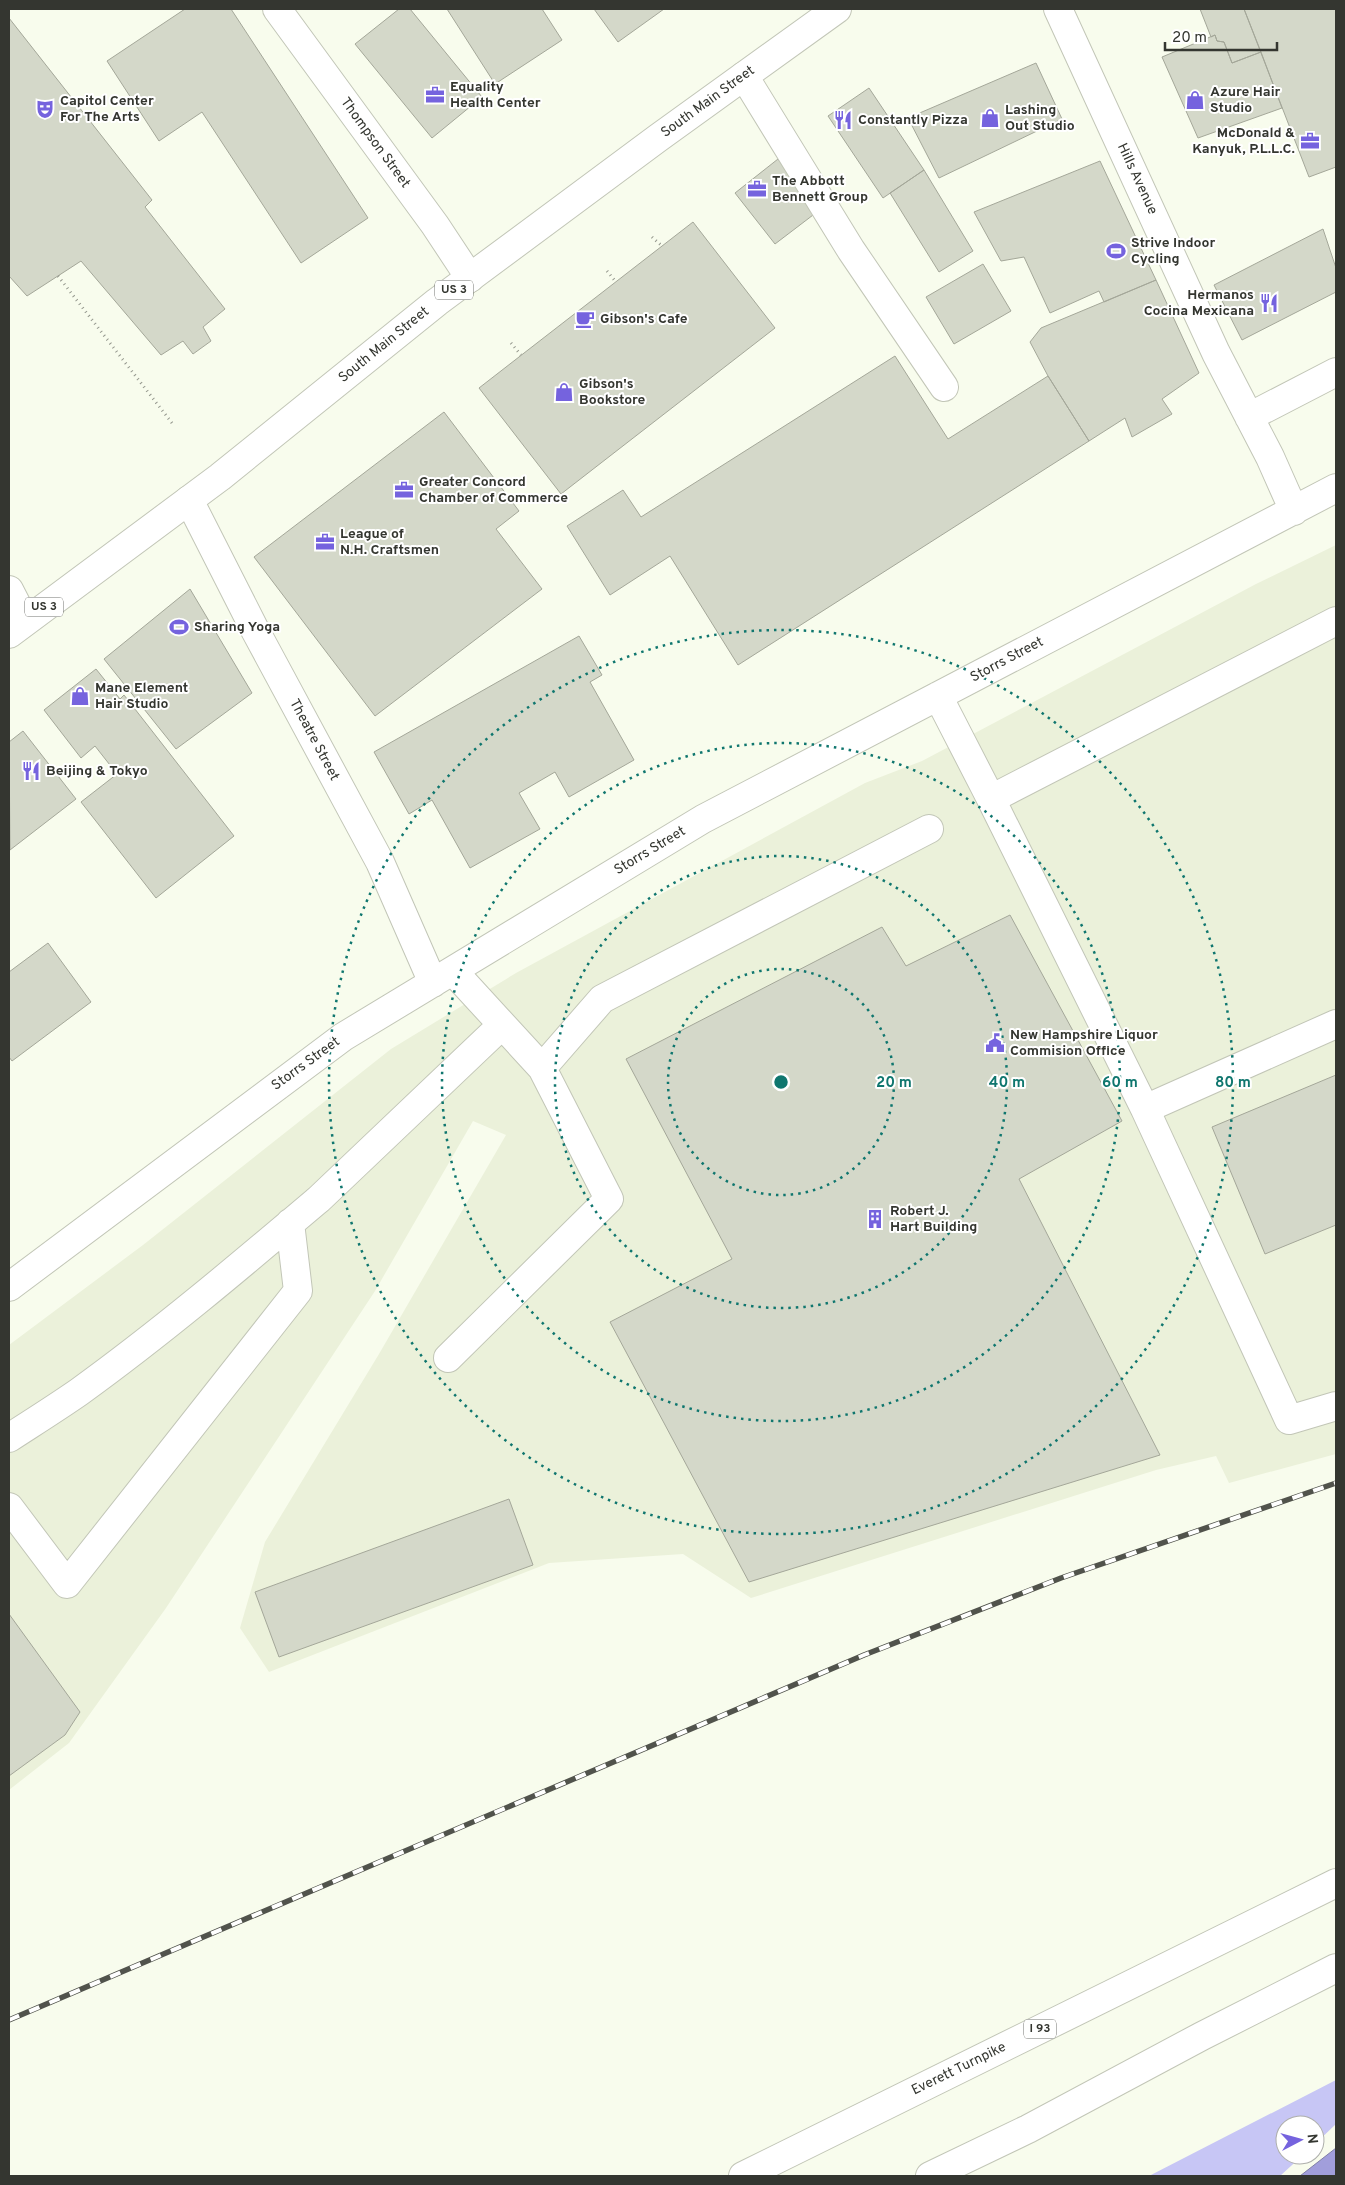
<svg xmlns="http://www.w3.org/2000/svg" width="1345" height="2185" font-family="Overpass,sans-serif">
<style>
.built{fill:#ebf1da}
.green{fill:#c7c6f5}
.water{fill:#a19edb;stroke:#807fa8}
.building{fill:#d4d8c9;stroke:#a4a799}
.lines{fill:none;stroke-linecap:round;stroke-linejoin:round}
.minor-casing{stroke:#c2c6b7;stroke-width:30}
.major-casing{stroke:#c2c6b7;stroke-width:30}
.highway-casing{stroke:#c2c6b7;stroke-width:30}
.path{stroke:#95988e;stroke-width:3;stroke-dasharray:1 4;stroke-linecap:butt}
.minor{stroke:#fff;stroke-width:28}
.major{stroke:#fff;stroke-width:28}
.highway{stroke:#fff;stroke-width:28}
.rail-casing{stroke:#51534c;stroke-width:5.5}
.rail{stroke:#fff;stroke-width:4;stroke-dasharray:11;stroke-linecap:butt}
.ring{fill:none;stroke:#0f766e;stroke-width:2.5;stroke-dasharray:2.5 5}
.labels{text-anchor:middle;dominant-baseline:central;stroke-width:4;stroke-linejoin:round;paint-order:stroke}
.shield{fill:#fff;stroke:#71726e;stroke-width:1}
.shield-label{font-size:12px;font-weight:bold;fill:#343630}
.poi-label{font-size:14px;font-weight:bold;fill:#343630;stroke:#fff;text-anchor:start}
.street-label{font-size:14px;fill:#343630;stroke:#fff}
.centre{fill:#0f766e;stroke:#fff;stroke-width:2.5}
.ring-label{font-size:15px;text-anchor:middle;font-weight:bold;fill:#0f766e;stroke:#fff;stroke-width:4;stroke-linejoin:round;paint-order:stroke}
</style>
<rect width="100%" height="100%" fill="#f8fced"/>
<path class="built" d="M1336,545v909l-107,29 -13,-27 -60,14 -405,128 -68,-44 -134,9 -280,109 -29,-44 25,-86 114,-188 127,-219 -33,-14 -98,170 -209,317 -97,135 -60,47v-445l134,-100 248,-196 125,-76 349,-190 57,-22 334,-177z"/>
<path class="green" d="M1336,2080v44l-21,20v-19h-30v30h18l-23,21h-131z"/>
<path class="water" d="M1336,2148v28h-36z"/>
<path class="building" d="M185,9h46l137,209 -67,45 -99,-151 -43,29 -52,-80z
M399,9h11l72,88 -50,41 -77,-94z
M447,9h95l20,31 -67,44z
M594,9h70l-46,33z
M1200,9h44l17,43 -29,11 -8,-21 -7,-1 -2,-6 -4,2z
M1244,9h92v158l-27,10z
M9,18l143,182 -7,7 80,102 -22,18 8,14 -18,13 -10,-13 -22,14 -80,-94 -54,35 -18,-20z
M1215,35l2,6 7,1 8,21 29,-11 21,56 -84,30 -36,-81z
M1036,63l26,56 -123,59 -31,-60z
M869,88l55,82 -41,28 -55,-82z
M778,159l39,53 -42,32 -40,-51z
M1100,161l56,119 -52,22 -5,-11 -49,22 -26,-56 -23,4 -27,-49z
M924,170l49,81 -34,21 -49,-79z
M693,222l82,106 -214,166 -82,-106z
M1323,229l13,39v24l-94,48 -28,-55z
M983,264l28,47 -57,33 -28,-47z
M1156,280l43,93 -37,26 10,15 -40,23 -7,-19 -36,23 -41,-65 -18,-34 11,-14z
M895,356l53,83 100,-63 41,65 -351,224 -68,-109 -60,39 -43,-69 56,-36 18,27z
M444,412l75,99 -23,18 46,60 -167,127 -121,-159z
M190,589l62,104 -76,56 -72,-90z
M579,636l23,39 -12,7 44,78 -65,37 -14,-25 -36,21 21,36 -70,39 -38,-68 -23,14 -35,-62z
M96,669l24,30 4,-4 110,141 -78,62 -75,-96 36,-28 -22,-28 -14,12 -37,-48z
M23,731l53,68 -66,51 -1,-108z
M1010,915l112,206 -103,58 141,276 -411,127 -139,-260 122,-63 -106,-200 256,-132 24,39z
M48,943l43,59 -79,59 -3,-4v-85z
M1336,1075v150l-71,29 -53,-127z
M509,1499l24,66 -254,92 -24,-65z
M9,1614l71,98 -15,23 -56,41z"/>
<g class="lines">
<g class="minor-casing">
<path id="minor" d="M277,9l158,216 35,53
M1058,9l158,344 54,104 24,54
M744,76l107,174 93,137
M1249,417l87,-45
M189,500l66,130 125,232 53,121
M9,590l16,31
M1336,621l-345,178 154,310 191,-85
M938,696l53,103
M542,1068l60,-69 327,-170
M1145,1109l144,311 47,-14
M9,1287l334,-250 360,-218 633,-331
M448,1358l161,-159 -67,-131 -89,-97
M9,1438c23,-15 47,-30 70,-46 83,-60 162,-127 240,-193l183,-174
M9,1507l58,77 231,-293 -8,-68"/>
</g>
<g class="major-casing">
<path id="major" d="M9,634l211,-157 217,-175 221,-164 179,-129"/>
</g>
<g class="highway-casing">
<path id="highway" d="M743,2176l593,-293
M930,2176l98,-47 174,-93 134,-68"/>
</g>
<path class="path" d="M652,237l10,9
M607,271l9,11
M58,276l114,147
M511,343l10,12"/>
<use href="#minor" class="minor"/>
<use href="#major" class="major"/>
<use href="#highway" class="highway"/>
<g class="rail-casing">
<path id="rail" d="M9,2020l855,-365 197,-77 275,-95"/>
</g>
<use href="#rail" class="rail"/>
</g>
<g class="ring">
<circle cx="781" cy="1082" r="113"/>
<circle cx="781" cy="1082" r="226"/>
<circle cx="781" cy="1082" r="339"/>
<circle cx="781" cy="1082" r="452"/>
</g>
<defs>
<g id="office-bare" transform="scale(1.5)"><path d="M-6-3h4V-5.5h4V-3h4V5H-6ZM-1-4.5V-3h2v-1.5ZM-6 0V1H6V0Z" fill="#7563de" stroke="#fff" stroke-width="2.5" paint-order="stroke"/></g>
<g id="shop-bare" transform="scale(1.5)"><path d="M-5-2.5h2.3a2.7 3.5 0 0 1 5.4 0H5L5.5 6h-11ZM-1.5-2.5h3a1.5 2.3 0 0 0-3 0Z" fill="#7563de" stroke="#fff" stroke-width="2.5" paint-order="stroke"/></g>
<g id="theatre-bare" transform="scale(1.5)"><path d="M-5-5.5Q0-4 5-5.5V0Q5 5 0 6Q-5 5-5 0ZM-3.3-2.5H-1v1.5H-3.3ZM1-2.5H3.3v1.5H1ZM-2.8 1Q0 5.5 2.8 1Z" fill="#7563de" stroke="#fff" stroke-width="2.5" paint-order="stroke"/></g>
<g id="restaurant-bare" transform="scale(1.5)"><path d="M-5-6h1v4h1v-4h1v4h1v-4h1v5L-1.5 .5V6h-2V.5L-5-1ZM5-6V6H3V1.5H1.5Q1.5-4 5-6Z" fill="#7563de" stroke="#fff" stroke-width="2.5" paint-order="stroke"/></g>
<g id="stadium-bare" transform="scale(1.5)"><path d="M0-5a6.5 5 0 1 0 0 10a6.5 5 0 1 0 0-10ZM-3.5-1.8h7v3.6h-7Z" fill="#7563de" stroke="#fff" stroke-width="2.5" paint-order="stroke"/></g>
<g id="cafe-bare" transform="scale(1.5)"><path d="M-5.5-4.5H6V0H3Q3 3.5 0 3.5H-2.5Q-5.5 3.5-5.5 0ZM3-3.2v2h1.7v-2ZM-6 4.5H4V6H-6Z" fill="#7563de" stroke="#fff" stroke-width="2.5" paint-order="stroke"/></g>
<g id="civic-bare" transform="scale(1.5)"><path d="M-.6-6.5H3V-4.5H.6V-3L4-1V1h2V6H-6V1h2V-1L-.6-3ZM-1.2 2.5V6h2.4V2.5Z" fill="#7563de" stroke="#fff" stroke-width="2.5" paint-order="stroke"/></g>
<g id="building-bare" transform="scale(1.5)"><path d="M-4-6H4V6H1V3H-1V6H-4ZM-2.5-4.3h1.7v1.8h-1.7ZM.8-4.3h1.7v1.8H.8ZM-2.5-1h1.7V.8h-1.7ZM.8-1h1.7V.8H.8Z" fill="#7563de" stroke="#fff" stroke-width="2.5" paint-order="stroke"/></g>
</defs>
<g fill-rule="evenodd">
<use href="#office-bare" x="435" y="95"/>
<use href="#shop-bare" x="1195" y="100"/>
<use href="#theatre-bare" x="45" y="109"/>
<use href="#shop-bare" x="990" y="118"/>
<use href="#restaurant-bare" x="843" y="120"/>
<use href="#office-bare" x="1310" y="141"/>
<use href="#office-bare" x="757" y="189"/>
<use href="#stadium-bare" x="1116" y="251"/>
<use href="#restaurant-bare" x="1269" y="303"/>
<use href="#cafe-bare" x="585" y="319"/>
<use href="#shop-bare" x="564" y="392"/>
<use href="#office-bare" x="404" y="490"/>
<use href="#office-bare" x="325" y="542"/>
<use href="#stadium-bare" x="179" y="627"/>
<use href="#shop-bare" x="80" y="696"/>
<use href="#restaurant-bare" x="31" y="771"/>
<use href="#civic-bare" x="995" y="1043"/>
<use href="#building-bare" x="875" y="1219"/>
</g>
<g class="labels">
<g class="shield">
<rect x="435" y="280.5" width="38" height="19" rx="4"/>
<rect x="25" y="597.5" width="38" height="19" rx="4"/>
<rect x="1024" y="2019.5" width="32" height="19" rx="4"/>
</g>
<g class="shield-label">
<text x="454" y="290">US 3</text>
<text x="44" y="607">US 3</text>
<text x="1040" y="2029">I 93</text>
</g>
<g class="poi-label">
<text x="450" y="87">Equality<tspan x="450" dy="16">Health Center</tspan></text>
<text x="1210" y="92">Azure Hair<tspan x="1210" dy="16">Studio</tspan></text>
<text x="60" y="101">Capitol Center<tspan x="60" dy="16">For The Arts</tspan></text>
<text x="1005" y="110">Lashing<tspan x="1005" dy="16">Out Studio</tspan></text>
<text x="858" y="120">Constantly Pizza</text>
<text x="1295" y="133" text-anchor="end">McDonald &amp;<tspan x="1295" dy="16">Kanyuk, P.L.L.C.</tspan></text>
<text x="772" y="181">The Abbott<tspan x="772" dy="16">Bennett Group</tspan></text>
<text x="1131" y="243">Strive Indoor<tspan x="1131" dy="16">Cycling</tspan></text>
<text x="1254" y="295" text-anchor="end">Hermanos<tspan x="1254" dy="16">Cocina Mexicana</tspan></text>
<text x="600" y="319">Gibson's Cafe</text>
<text x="579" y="384">Gibson's<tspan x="579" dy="16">Bookstore</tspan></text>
<text x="419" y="482">Greater Concord<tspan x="419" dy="16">Chamber of Commerce</tspan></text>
<text x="340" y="534">League of<tspan x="340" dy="16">N.H. Craftsmen</tspan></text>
<text x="194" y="627">Sharing Yoga</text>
<text x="95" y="688">Mane Element<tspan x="95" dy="16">Hair Studio</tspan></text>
<text x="46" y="771">Beijing &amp; Tokyo</text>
<text x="1010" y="1035">New Hampshire Liquor<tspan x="1010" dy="16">Commision Office</tspan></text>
<text x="890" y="1211">Robert J.<tspan x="890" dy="16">Hart Building</tspan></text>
</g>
<g class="street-label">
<text transform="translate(708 102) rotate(-36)">South Main Street</text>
<text transform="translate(375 143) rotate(54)">Thompson Street</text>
<text transform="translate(1137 179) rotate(65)">Hills Avenue</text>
<text transform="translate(384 345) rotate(-39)">South Main Street</text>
<text transform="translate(1007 660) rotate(-28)">Storrs Street</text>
<text transform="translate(314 740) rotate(62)">Theatre Street</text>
<text transform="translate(650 851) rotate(-31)">Storrs Street</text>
<text transform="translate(306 1064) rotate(-36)">Storrs Street</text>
<text transform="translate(959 2069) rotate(-26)">Everett Turnpike</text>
</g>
</g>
<circle cx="781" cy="1082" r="8" class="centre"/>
<g class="ring-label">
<text x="894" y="1087">20 m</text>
<text x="1007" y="1087">40 m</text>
<text x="1120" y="1087">60 m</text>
<text x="1233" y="1087">80 m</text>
</g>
<rect width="1345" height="2185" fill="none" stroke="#343630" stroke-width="20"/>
<g transform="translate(1300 2140) rotate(84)"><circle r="24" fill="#ffffff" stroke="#aeafac"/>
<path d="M0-4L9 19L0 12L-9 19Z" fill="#7563de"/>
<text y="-8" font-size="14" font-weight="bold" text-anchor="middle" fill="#343630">N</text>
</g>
<path d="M1165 42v8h112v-8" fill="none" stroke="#343630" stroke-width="2.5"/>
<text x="1172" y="42" font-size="15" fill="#343630" stroke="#ffffff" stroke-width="4" paint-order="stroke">20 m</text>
</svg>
